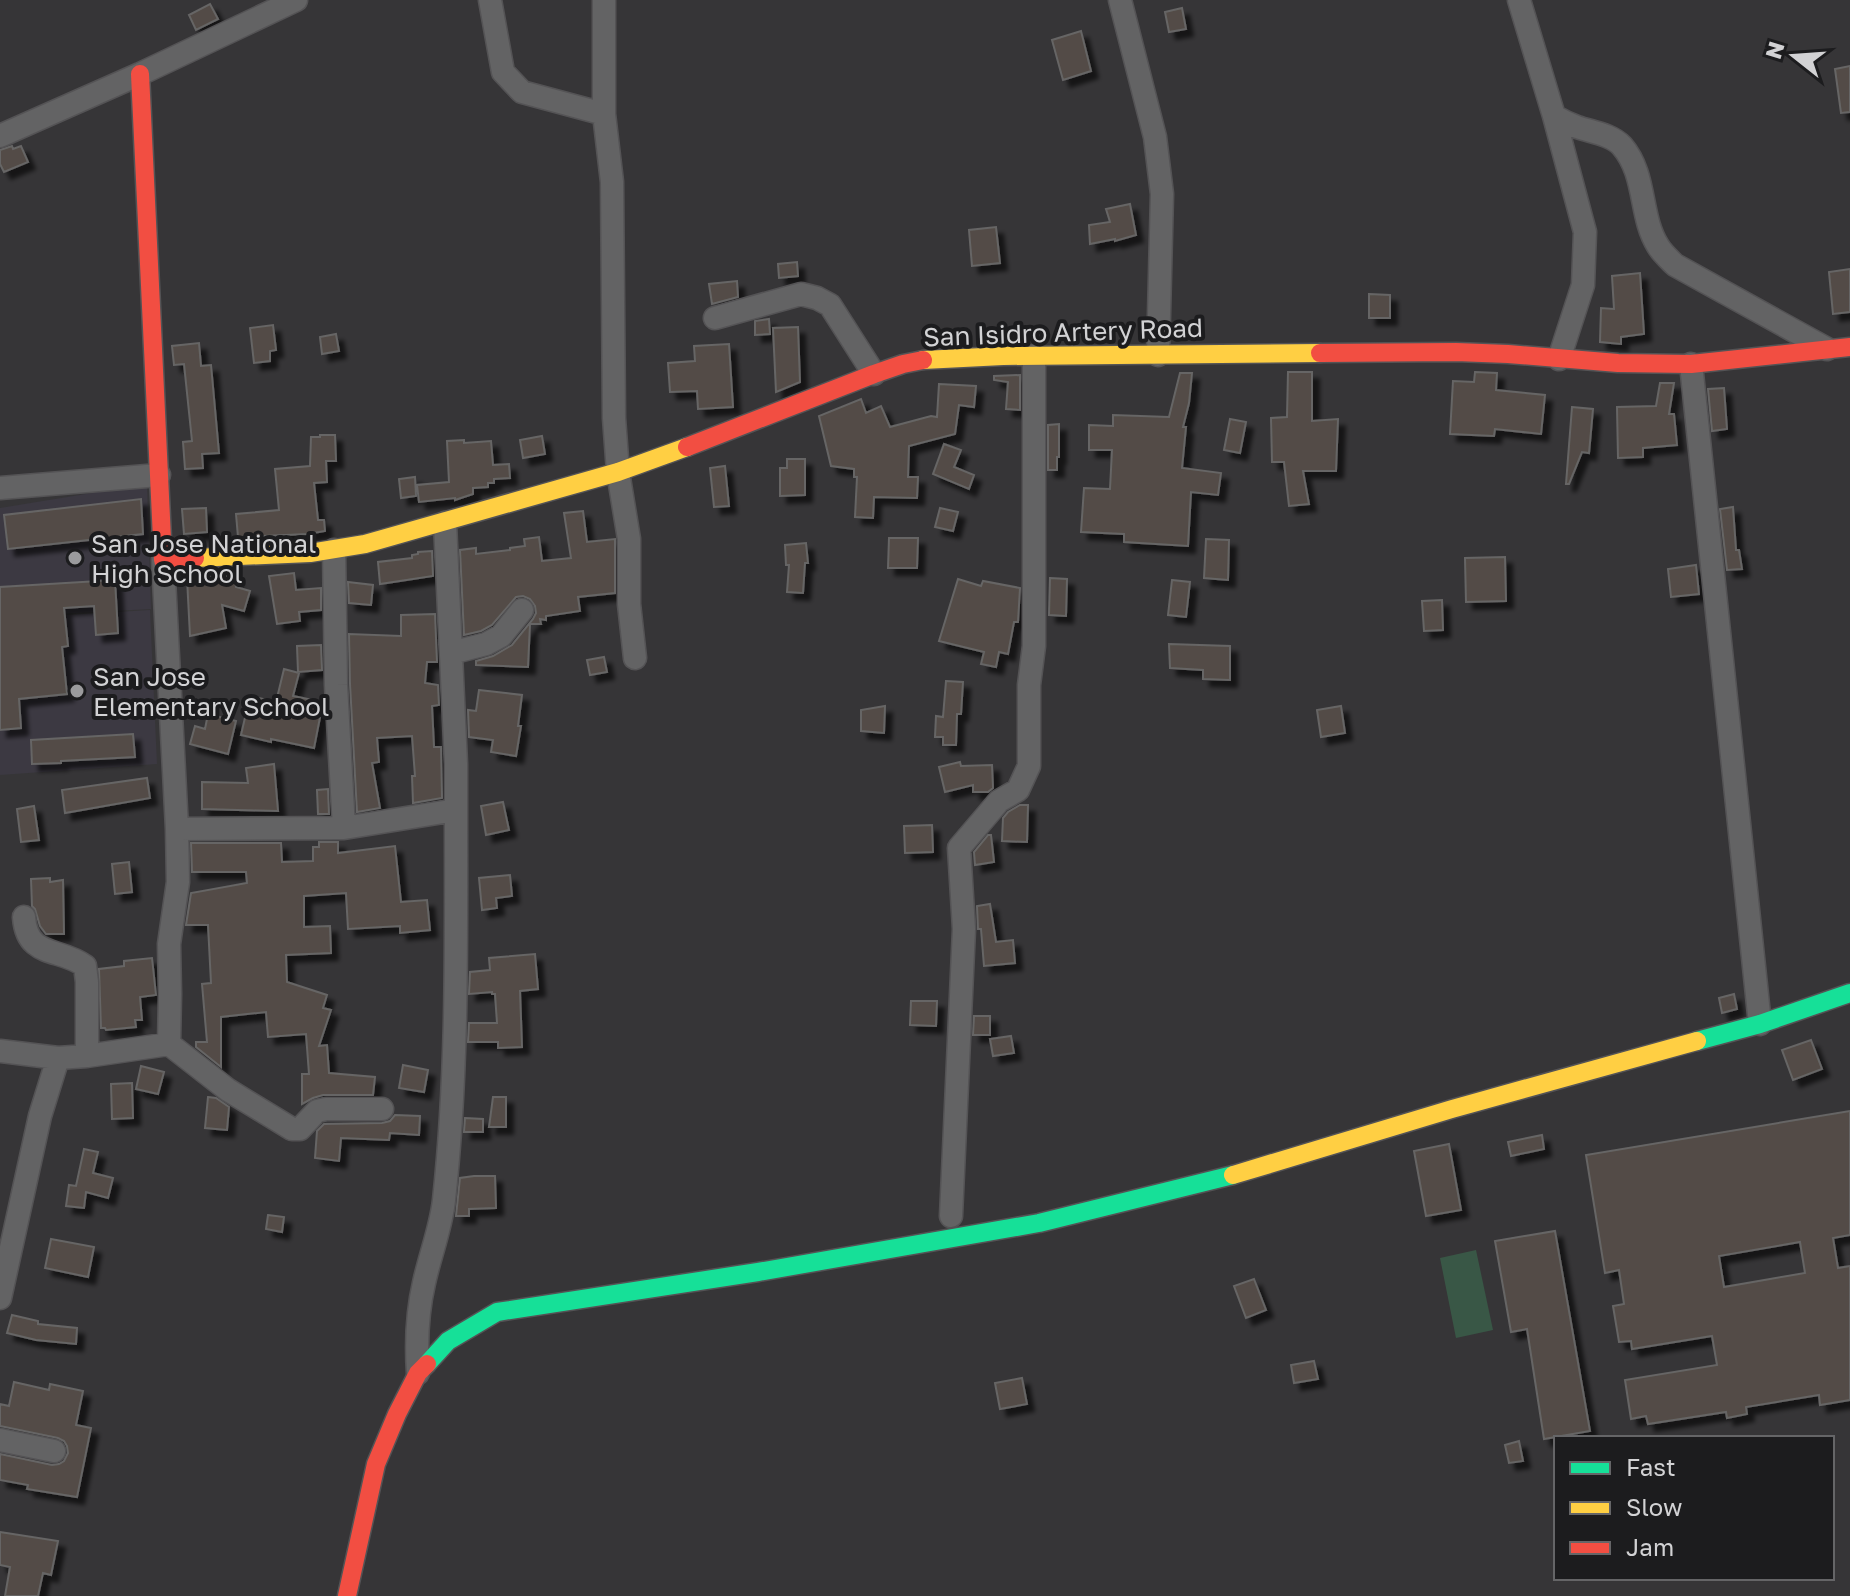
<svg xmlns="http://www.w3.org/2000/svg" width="1850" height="1596" font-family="'Golos Text',sans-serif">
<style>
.built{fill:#3c3942}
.green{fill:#395746}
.building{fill:#534c46;stroke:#666565;stroke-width:2;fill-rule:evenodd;filter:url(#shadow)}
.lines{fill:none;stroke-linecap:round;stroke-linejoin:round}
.street-casing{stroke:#545355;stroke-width:25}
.fast-casing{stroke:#545355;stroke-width:21}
.slow-casing{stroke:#545355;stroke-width:21}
.jam-casing{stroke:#545355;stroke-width:21}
.street{stroke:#636364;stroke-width:22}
.fast{stroke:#16e098;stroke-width:18}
.slow{stroke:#ffcf43;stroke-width:18}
.jam{stroke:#f24e42;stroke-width:18}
.poi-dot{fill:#9b9b9d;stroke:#1c1c1e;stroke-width:3}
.labels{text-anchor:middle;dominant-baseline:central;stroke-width:8;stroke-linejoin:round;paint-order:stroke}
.street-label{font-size:26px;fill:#d2d2d4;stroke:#1c1c1e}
.poi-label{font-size:26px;fill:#d2d2d4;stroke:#1c1c1e;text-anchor:start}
</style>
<defs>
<filter id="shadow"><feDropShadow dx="7" dy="7" stdDeviation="2" flood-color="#0009"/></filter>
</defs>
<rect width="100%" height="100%" fill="#363537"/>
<path class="built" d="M147,484l4,125 -151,8v-109z
M150,610l7,154 -157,11v-156z"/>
<path class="green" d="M1476,1250l17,80 -37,8 -16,-80z"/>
<path class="building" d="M210,4l8,15 -22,11 -7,-15z
M1182,8l4,21 -17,3 -4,-20z
M1081,31l10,40 -28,9 -11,-40z
M1850,66v46l-9,1 -6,-44z
M12,146l1,3 8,-3 7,16 -24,10 -4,-8v-14z
M1130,204l6,31 -21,6v-2l-25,5 -1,-19 21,-3 -4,-13z
M996,227l4,36 -28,3 -3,-36z
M797,262l1,14 -19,2 -1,-14z
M1850,269v43l-17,2 -4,-42z
M1640,273l4,61 -23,3v7l-21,-2 1,-34 13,1 -2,-33z
M737,281l1,16 -26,7 -3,-20z
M1369,294l21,1v23h-21z
M769,319l1,15 -15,1v-14z
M273,325l3,25 -6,1v10l-16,2 -4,-35z
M798,327l2,55 -24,10 -3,-64z
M336,334l3,17 -17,3 -2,-17z
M199,343l2,23 10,-1 8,88 -17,1 1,14 -18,1 -2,-27 9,-1 -8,-77 -10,1 -2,-19z
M729,344l4,63 -35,2 -1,-18 -27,1 -2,-29 27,-2 -1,-15z
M1288,372h24v49l26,-2 -2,52h-33l6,33 -20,2 -5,-44h-12l-1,-44 16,-1z
M1475,372l22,1 -1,17 49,5 -4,39 -46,-5 -1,7 -44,-2 3,-53 21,1z
M1180,373h12l-3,30 -6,24h3l-4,41 39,5 -3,22 -27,-3 -3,54 -64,-4v-8l-43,-2 3,-44 26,1 2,-39h-23v-25l24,1v-11l56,2z
M1020,375v35l-14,-1 2,-27 -14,-2v-4z
M1660,383h14l-5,31h5l3,31 -34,3v9l-25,1 -1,-51 39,-1z
M939,384l37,2 -2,21 -15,-2 -4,29 -46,12 -1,31h10l-1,21 -43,-1 -1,21 -18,-1 2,-40h-3v-8l-23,-3 -12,-50 42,-17 5,14 15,-7 9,21 41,-11 6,1z
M1724,388l3,41 -15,2 -4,-42z
M1572,407l21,2 -4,44 -7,-1 -13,32h-3z
M1230,419l16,3 -6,31 -16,-3z
M1059,424v33h-2v13h-9v-45z
M320,435h15l1,26h-10l1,21 -13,1 4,37h6l1,11 -17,3 -70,3 -2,-23 43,-4 -4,-41 35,-3 1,-29h9z
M542,436l3,18 -22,4 -3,-18z
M464,440v3l27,-2 2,24 16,-1 1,14 -16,1v4h-6v4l-15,1v6l-18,6v-2l-36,4 -2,-17 32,-3 -2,-41z
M944,444l17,6 -7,17 20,8 -5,14 -36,-15z
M787,459h18v36l-25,1v-28h7z
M725,466l4,40 -15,1 -4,-39z
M415,477l1,19 -15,2 -2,-19z
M141,499l2,35 -135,15 -4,-34z
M1733,507l3,43h3l3,19 -15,1 -7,-61z
M206,508l1,24 -23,2 -2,-25z
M940,508l18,4 -5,19 -18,-4z
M583,511l4,31 28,-3v54l-37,4 2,14 -34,5v4l-6,-1 1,5h-11l-2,43 -52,-2v-4l17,-5 19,-11 21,-26 3,-6 -1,-7 -5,-7 -7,-3 -7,1 -24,28 -11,6 -17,4 -4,-85 16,-2v6l34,-4v-2l15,-2 -1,-7 15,-2 3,24 29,-3 -7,-45z
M889,538h29l-1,30h-29z
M1206,539l23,1 -1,40 -24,-2z
M806,543l2,20h-3l-2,30 -16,-1 2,-27h-3l-1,-20z
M432,551l1,25 -53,8 -2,-22 34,-4v-3l6,-1v-2z
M1505,557l1,44 -40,1 -1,-44z
M1696,565l3,29 -28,3 -3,-28z
M294,573l2,17 25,-2v22l-22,2 1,9 -23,3 -8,-48z
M234,576l2,11 14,4 -6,20 -22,-6 4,23 -36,8 -3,-58z
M1050,578l17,1 -1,37 -17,-1z
M958,579l23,7 2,-5 37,7 -2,34h-4l-6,32 -9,-2 -3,15 -15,-3 3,-12 -45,-11z
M115,580l3,53 -22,2 -2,-29 -30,2 4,38 -6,1 5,47 -48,5 2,29 -21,2v-143z
M1172,580l18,2 -4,35 -18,-2z
M348,582l25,3 -2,20 -22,-2z
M1442,600l1,30 -19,1 -2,-30z
M435,614l2,48h-10l-2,21 13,2 1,20 -7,1 2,41h7l1,51 -29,5 -1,-27h3l-3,-40 -35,2 2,24 -7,1 8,45 -23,4 -7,-128 -1,-50 52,2v-21z
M1169,644l61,2v34l-27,-1v-9l-33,-2z
M321,645l1,25 -24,2 -1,-26z
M604,657l3,15 -17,3 -3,-15z
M284,669l15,4 -6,23 30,6 -9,46 -43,-9v3l-30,-7 9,-39 26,6z
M946,681l17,1 -2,32h-4l-1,31h-13v-8h-8l1,-21 7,1z
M479,690l43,5 -4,31h3l-5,30 -25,-4 2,-12 -24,-3 -1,-27 8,1z
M885,706l-1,27 -23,-2v-21z
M1341,706l4,27 -24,4 -4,-27z
M208,714l28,7 -8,33 -38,-10 5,-18 10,3z
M133,734l2,23 -74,4v2l-29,1 -1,-24z
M960,762l1,4 31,-1 1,23 -5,4h-15v-7l-28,7 -6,-25z
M274,764l4,47 -76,-2v-27l46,1 -2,-15z
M147,778l3,20 -85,15 -3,-23z
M328,789l1,25h-11l-1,-24z
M503,802l6,28 -23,5 -5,-29z
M1020,805h8l-1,37 -25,-1 1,-23 5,-6z
M34,806l5,34 -18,2 -4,-33z
M932,825l1,27 -28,1 -1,-27z
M988,835h3l3,27 -19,3 -1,-13z
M319,842h19v11l57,-7 6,56 26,-2 3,30 -30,3v-7l-52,3 -2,-36 -42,3v31l26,-1 1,27 -45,2 1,27 40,13 -4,13 8,2 -12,36 8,-1 2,28 46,4 -2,18h-50l-10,3 -11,6v-30h7l-3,-40 -38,3 -2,-25 -45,5v50l-25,-20v-5h11l-5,-58 9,-1 -3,-58h-22l5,-32 56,-10 -1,-11h-54l-1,-29h90l1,19 31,-1v-14h6z
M129,862l3,30 -17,2 -3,-30z
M510,875l2,21 -16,2 1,10 -15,2 -3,-32z
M50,878v4l13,-2 1,54h-18l-6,-8 -5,-17 -3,-3 -1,-27z
M990,904l6,38 17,-2 2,23 -31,3 -3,-37h-3l-1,-23z
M535,954l3,35 -18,2 2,56 -24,1v-6h-30l1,-19h28l-2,-29h-3v-2l-23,2 1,-22 20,-2 -1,-12z
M152,958l4,37 -16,2 2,23h-7l1,7 -30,3 -1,-2h-4l-2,-59 25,-3v-5z
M1734,994l3,15 -15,4 -3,-15z
M911,1001h26l-1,25 -26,-1z
M974,1016h16v19h-17z
M1011,1036l3,17 -21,3 -3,-17z
M1811,1040l11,29 -29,11 -11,-30z
M403,1065l25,5 -4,22 -25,-4z
M141,1066l23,6 -6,22 -22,-5z
M132,1083l1,35 -21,1 -1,-35z
M208,1097l8,1 13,9 -2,23 -22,-2z
M493,1097h13v30h-17z
M1850,1111v124l-17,3 5,30 12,-2v134l-30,5 -1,-10 -73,12 1,7 -20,4 -1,-6 -78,12 -2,-8 -15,3 -6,-39 92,-15 -5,-29 -80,13 -1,-8 -12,1 -6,-36 11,-2 -5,-34 -14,3 -19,-118zM1800,1242l5,31 -81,14 -5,-31z
M395,1115l25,1 -1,19 -29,-2 -1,7 -48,-2 -2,23 -24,-3 2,-27 7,-7 58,-1 8,-2z
M465,1118l18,1v13h-19z
M1542,1135l2,14 -33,7 -3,-14z
M1449,1144l12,66 -35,6 -12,-65z
M84,1149l14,3 -5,21 20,5 -5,20 -22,-6 -2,16 -18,-2 3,-21 7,1z
M474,1176h21l1,32 -27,1v7h-13l4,-38z
M268,1215l16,2 -2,15 -16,-3z
M1555,1231l35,200 -46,8 -17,-110 -16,3 -16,-91z
M51,1239l43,8 -6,30 -43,-9z
M1254,1279l12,31 -20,8 -12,-32z
M12,1315l26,6v3l39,4 -1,16 -40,-4 -29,-7z
M1314,1361l4,18 -24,4 -3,-18z
M1022,1378l5,26 -27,5 -5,-26z
M14,1382l35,8 1,-6 33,7 -7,34 15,3 -14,69 -50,-8 1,-4 -28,-5v-26l52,11 7,-1 5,-3 4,-8 -1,-7 -3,-5 -6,-3 -58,-12v-22l9,2z
M1519,1441l4,20 -14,2 -4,-18z
M0,1532l58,9 -7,34 -8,-2 -5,23h-33l5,-29 -10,-2z"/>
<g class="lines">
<g class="street-casing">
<path id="street" d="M490,0l13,72 19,20 82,22 8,68 2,236 4,54 11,67v65l6,54
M1120,0l35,137 7,57 -4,161
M1519,0l35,116 31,116 -2,53 -24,74
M604,114v-114
M1554,116c7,4 15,8 23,11 14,5 34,7 45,19 25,29 17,70 36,100 4,7 11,13 17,19l152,84
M0,136l140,-62 156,-74
M715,318l86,-24 16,4 13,7 44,69
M1691,364l69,660
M0,488l159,-13
M334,550l2,135 8,143
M451,653l35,-9 15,-8 21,-26
M177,829l167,-1 112,-18v-46l-11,-241
M24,917c3,42 36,30 61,49l2,16v74
M169,1044l59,46 64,39h8l17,-18 9,-2h56
M0,1051l58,7
M951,1216l13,-287 -5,-81 40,-47 19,-11 11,-24v-81l5,-39v-290
M0,1298l40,-182 18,-58 29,-2 82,-12 1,-50 -1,-50 9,-62 -1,-53 -14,-269
M418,1373c-2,-30 -1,-60 6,-90 6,-28 17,-55 20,-83 14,-129 12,-260 12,-390
M0,1440l54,11"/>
</g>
<g class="fast-casing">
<path id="fast" d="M1697,1041l63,-17 90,-31
M427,1364l21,-23 49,-29 261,-40 281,-49 194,-48"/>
</g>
<g class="slow-casing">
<path id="slow" d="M923,360l80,-4 317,-3
M195,558l115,-5 55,-9 253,-72 69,-25
M1233,1175l219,-66 245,-68"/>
</g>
<g class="jam-casing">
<path id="jam" d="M140,74l23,486 32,-2
M1320,353l136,-1 52,2 110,9 73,1 159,-17
M687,447l187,-73 29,-10 20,-4
M347,1596l29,-132 21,-50 21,-41 9,-9"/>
</g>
<use href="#street" class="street"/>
<use href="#fast" class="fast"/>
<use href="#slow" class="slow"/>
<use href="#jam" class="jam"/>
</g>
<g class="poi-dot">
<circle cx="75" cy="558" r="8"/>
<circle cx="77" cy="691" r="8"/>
</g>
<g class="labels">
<g class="street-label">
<text transform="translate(1063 332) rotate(-2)">San Isidro Artery Road</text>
</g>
<g class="poi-label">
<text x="91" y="543">San Jose National<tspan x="91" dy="30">High School</tspan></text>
<text x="93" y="676">San Jose<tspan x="93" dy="30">Elementary School</tspan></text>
</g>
</g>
<rect x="1554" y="1436" width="280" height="144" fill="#1c1c1e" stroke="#656567" stroke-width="2"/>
<rect x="1570" y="1462" width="40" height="12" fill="#16e098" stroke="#656567" stroke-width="2"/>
<text x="1626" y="1476" font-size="24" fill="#d2d2d4">Fast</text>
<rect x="1570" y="1502" width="40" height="12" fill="#ffcf43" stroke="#656567" stroke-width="2"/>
<text x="1626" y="1516" font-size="24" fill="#d2d2d4">Slow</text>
<rect x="1570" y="1542" width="40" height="12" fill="#f24e42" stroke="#656567" stroke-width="2"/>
<text x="1626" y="1556" font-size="24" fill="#d2d2d4">Jam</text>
<g transform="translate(1794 56) rotate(287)" stroke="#1c1c1e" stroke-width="6" paint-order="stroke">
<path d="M0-6L14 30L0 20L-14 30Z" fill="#d2d2d4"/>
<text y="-12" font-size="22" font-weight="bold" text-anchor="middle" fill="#d2d2d4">N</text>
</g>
</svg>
